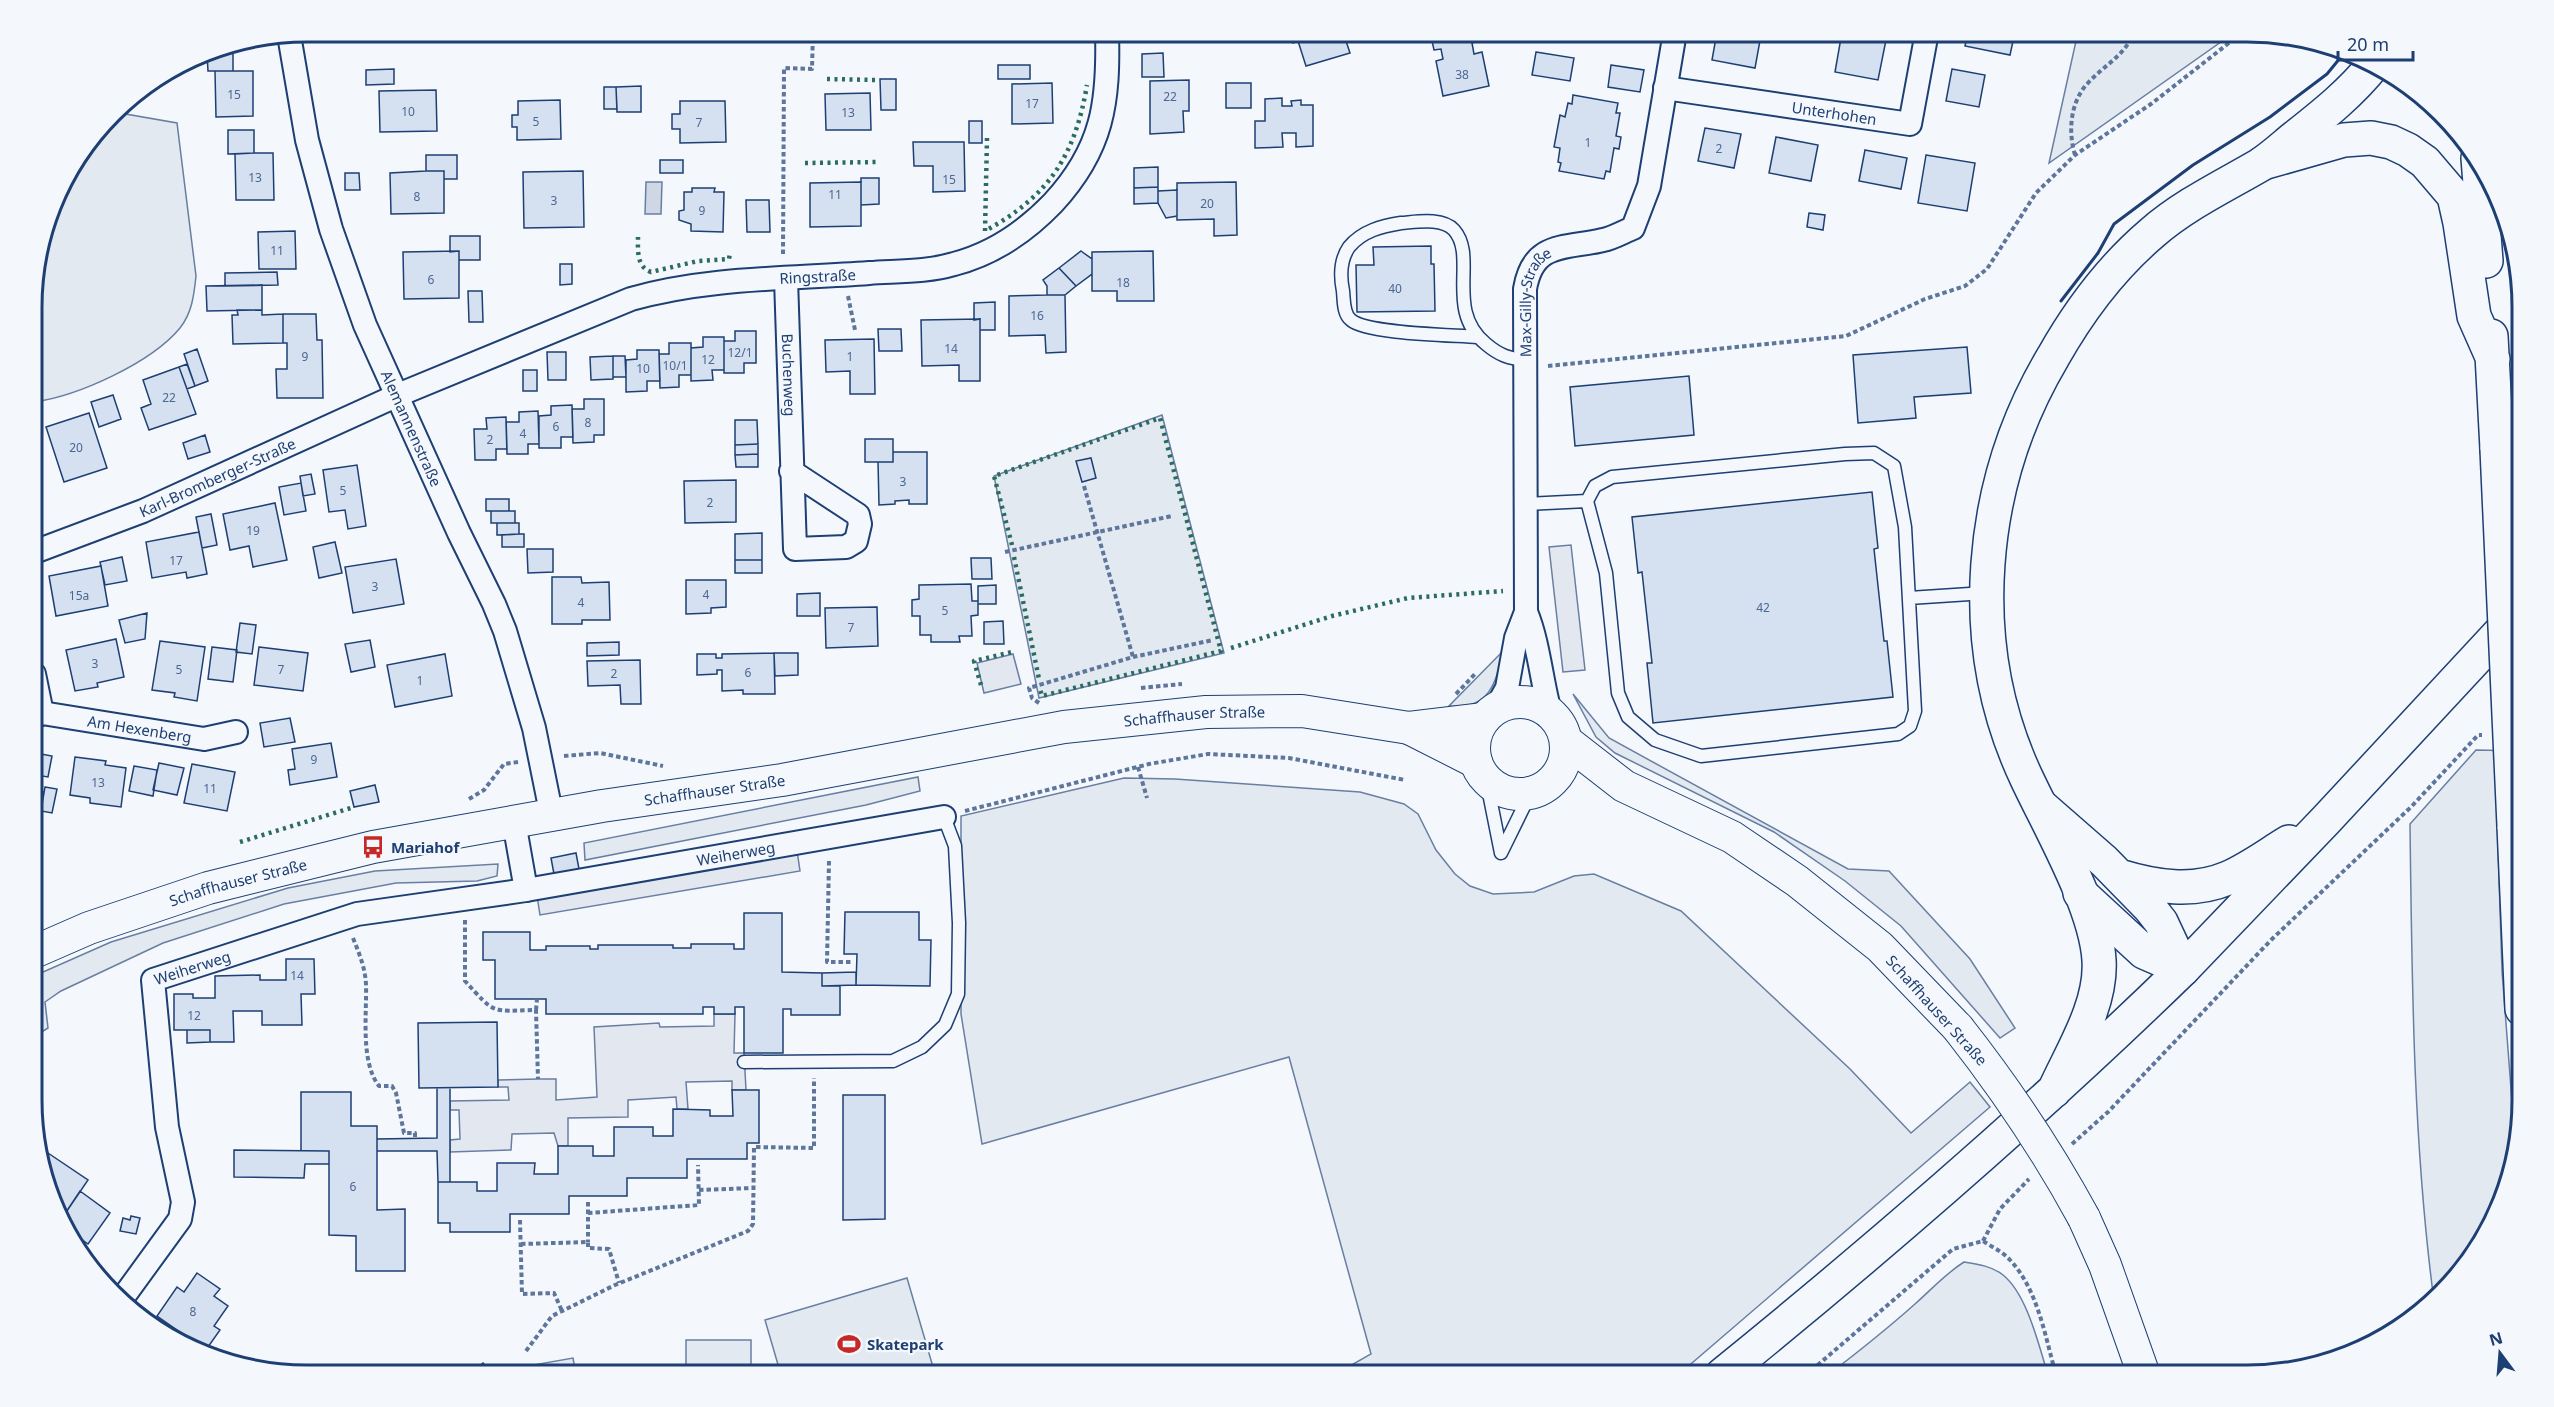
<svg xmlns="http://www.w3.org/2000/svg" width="2554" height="1407" font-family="'Noto Sans',sans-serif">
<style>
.green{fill:#e3e9f0;stroke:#687fa3;stroke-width:1.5}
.parking{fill:#e3e8f0;stroke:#687fa3;stroke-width:1.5}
.water{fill:#cfd7e4;stroke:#687fa3;stroke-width:1.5}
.building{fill:#d5e0f0;stroke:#1d3f73;stroke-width:1.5}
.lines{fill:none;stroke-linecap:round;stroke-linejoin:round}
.service-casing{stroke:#1d3f73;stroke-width:15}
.minor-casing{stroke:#1d3f73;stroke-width:26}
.secondary-casing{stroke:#1d3f73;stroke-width:34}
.primary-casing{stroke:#1d3f73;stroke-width:36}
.trunk-casing{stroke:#1d3f73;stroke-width:36}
.path{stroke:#5e769c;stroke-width:4;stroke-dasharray:4.5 3;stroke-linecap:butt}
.service{stroke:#f4f7fb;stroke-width:12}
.minor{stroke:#f4f7fb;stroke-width:22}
.secondary{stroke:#f4f7fb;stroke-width:32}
.primary{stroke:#f4f7fb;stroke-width:33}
.trunk{stroke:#f4f7fb;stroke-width:33}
.secondary-bridge-casing{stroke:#1d3f73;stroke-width:34;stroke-linecap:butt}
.primary-bridge-casing{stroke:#1d3f73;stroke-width:36;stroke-linecap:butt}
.secondary-bridge{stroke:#f4f7fb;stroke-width:32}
.primary-bridge{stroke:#f4f7fb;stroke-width:33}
.hedge{stroke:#2c6c60;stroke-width:4.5;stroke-dasharray:3 4.5;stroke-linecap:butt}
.wall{stroke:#1d3f73;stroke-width:3}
.labels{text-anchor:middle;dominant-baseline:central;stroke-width:4.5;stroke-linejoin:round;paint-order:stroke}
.number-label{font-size:12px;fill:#4b6792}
.street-label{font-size:15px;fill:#1d3f73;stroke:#f4f7fb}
.poi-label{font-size:15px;font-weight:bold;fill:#1d3f73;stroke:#f4f7fb;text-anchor:start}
.rim{fill:none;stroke:#1d3f73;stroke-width:3}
</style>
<rect width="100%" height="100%" fill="#f4f7fb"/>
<path class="green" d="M2078,32h157l-186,131z
M120,107v6l57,10 19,153c-2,19 -4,37 -16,52 -29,35 -102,68 -146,74v-131l26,-86z
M1162,415l62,238 -185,45 -45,-222z
M1503,651c-7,33 -14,59 -54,55z
M1573,694l36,44 239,131 41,2 81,88 45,69 -15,10 -99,-112 -56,-45 -71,-49 -159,-79 -19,-16z
M2476,750l46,1 -25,63 5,157 13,170 -29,97 -44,57 -8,6c-21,-158 -22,-318 -24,-477z
M918,777l2,14 -54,14 -281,55 -1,-17z
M1124,778l51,1 185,13 44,12 14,10 18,36 19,24 15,12 23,8 41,-2 40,-16 20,-2 87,37 169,158 61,64 59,-51 20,25 -312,268h-344l37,-21 -82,-297 -307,87 -21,-130v-198z
M498,864l-1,12 -20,5 -81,2 -112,21 -121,39 -102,48 -16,11 3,26 -14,9v-61l77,-34 177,-54 87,-17z
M1964,1262c13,2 28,4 39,13 24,19 36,71 45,100h-220c30,-23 59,-46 87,-71 16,-14 30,-30 49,-42z
M907,1278l26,89 -27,8h-125l-16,-55z
M686,1340h65v32h-65z
M573,1358l3,17h-58l-2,-7z"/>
<path class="parking" d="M1571,545l14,125 -22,2 -14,-125z
M1013,654l8,30 -37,9 -7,-30z
M796,844l4,27 -260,44 -4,-26z
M714,1014h21l-1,39h10l2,37h-14v-9l-46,1 2,27h-11l-1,-12 -48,3v17l-60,1v28h-10l-4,-13 -42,1 -1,16 -61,2v-12l10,-1 -1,-29h-9v-9l59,-1 -1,-13h-10v-7l40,-1h18v21l41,-3 -3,-70 65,-4 1,4 54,-1z"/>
<path class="water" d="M646,182h16l-1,32h-16z"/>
<path class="building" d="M1175,32h47v2l-47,1z
M1289,32h54l7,21 -44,13 -8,-25 -5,2z
M1430,32h48l2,9 -8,2 2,11 8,-2 7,34 -46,10 -7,-35 7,-2 -2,-10 -7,1z
M1537,32h29l-1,6 -28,-5z
M1717,32h41l-1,2 4,1 -6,33 -43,-8z
M1842,32l44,8 -8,40 -43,-8z
M1968,32h47l-5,23 -45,-9z
M1536,52l38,6 -4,23 -38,-6z
M233,53v18h-25l-1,-17z
M1163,53l1,24h-22v-23z
M998,65h32v14h-32z
M1611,65l33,5 -4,22 -32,-5z
M394,69v15l-28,1v-15z
M1952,69l33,6 -6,32 -33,-6z
M215,71h38v45l-37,1z
M880,79h16v31h-15z
M1189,80v31h-6l1,21 -34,2v-53z
M1052,83l1,40 -41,1v-40z
M1226,83h25v25h-25z
M641,86v26h-24l-1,-25z
M604,87h12l1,22h-13z
M436,90l1,41 -57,1 -1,-41z
M870,93l1,37h-45l-1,-36z
M1573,95l45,8 -2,10h4l-4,23 5,1 -2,12 -5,-1 -4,24 -4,-1 -2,8 -45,-8 2,-8 -3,-1 2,-14 -6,-1 6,-32 5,2 3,-14 4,1z
M1282,98v8h10l-1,-5 10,-1v5h12v41l-17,1v-14h-14l1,14 -28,1v-27h10v-22z
M560,100l1,39 -44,1v-13h-5v-12h6v-14z
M680,101h45l1,41 -46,1v-14h-8v-15h8z
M969,121h13v22h-13z
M1705,128l36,6 -7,34 -36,-7z
M228,130h26v23l-26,1z
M1776,137l42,8 -7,36 -42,-8z
M913,142h51l1,49 -32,1v-26h-19z
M1865,150l42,8 -6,31 -42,-8z
M254,153h19l1,47h-38l-1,-46z
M426,155h31v24h-13v-8h-18z
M1926,155l49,8 -8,48 -49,-8z
M660,160h23v13h-23z
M1158,167v20l-24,1v-20z
M426,171h18v42l-53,1 -1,-41z
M583,171l1,56 -60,1 -1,-56z
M345,173h14l1,17h-15z
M861,178h18v26l-18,1z
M861,182v44l-51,1v-44z
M1236,182l1,53 -23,1v-17l-37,1v-37z
M1158,187v16l-24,1v-16z
M692,188h23l-1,4h10l-1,40 -32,-1v-7l-12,-4v-9l5,-1v-18h8z
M1177,190v26l-11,2 -8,-15v-12z
M746,200h23l1,32h-23z
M1809,213l16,2 -2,15 -16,-3z
M295,231l1,38h-37l-1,-37z
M450,236h30v24h-21v-9l-9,1z
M1431,246v18h3l1,47 -78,1 -1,-47h18l-1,-18z
M459,251v47l-55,1 -1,-47z
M1081,251l11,8v15l-16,12 -17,-18z
M1153,251l1,50h-37v-10h-25v-39z
M560,264h12v20l-12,1z
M1059,268l17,18 -11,9h-18v-9l-4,-6z
M277,272l1,13 -53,1v-13z
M262,285v25l-55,1 -1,-25z
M468,291h14l1,31h-14z
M1047,295h18l1,57 -20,1 -1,-18 -36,1v-40z
M995,302v28h-15v-11l-6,1v-17z
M237,310h25v5l21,-1v29l-50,1 -1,-29h6z
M283,314h33l1,26h5l1,58h-46l-1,-29h11v-26h-4z
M980,319v62h-21v-16l-37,1 -1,-46z
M878,329h23l1,22h-23z
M735,331h21v32h-12v10h-20v-32h11z
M703,337h21v33h-12l1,10 -22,1v-33l12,-1z
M874,339l1,55h-25v-23l-24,1 -1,-32z
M669,343h22v32h-12v12l-19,1 -1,-34h10z
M1967,347l4,46 -57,4 2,21 -58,5 -5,-68z
M197,349l11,32 -13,5 -11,-32z
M637,350h22l1,31h-13v10l-21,1v-32l11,-1z
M547,352h19v28h-18z
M613,356h12l1,21h-13z
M613,356v23l-22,1 -1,-23z
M187,364l8,22 -8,3 -8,-22z
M179,367l17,47 -47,16 -8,-22 10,-4 -8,-24z
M523,370h14v21h-14z
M1689,376l5,59 -119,11 -5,-59z
M113,395l8,24 -22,8 -8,-25z
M584,399h20v36h-10v7l-21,1 -1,-34h12z
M572,405l1,32h-12v11h-22v-32l12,-1v-9z
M538,411l1,33h-11v10h-21l-1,-32h13v-10z
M89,413l18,55 -43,14 -18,-55z
M506,417l1,32h-11v11h-21l-1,-31h13l-1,-11z
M735,420h22l1,24 -23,1z
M205,435l5,17 -22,7 -5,-16z
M865,439h28v23h-28z
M758,444v10l-23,1v-10z
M893,452h34v52h-18v-4l-14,1v3l-16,1 -1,-43h15z
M758,454v13h-22l-1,-12z
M1091,458l5,20 -14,4 -6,-21z
M357,465l9,61 -18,3 -3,-19 -16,2 -6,-42z
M311,474l4,20 -12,2 -3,-20z
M736,480v42l-51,1 -1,-42z
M301,483l5,28 -22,4 -5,-28z
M1872,492l6,56 -4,1 10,92h3l6,56 -240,26 -6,-60h5l-10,-91 -4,1 -6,-56z
M486,499h23v12h-23z
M275,503l12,57 -34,7 -4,-21 -19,4 -7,-36z
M491,511h24v12h-24z
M211,514l6,31 -15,3 -6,-31z
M497,523h22v11l-22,1z
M199,532l8,42 -20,4 -1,-6 -34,6 -6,-36z
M762,533v27h-27v-26z
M519,534h5v13h-22v-12z
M335,542l7,31 -23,5 -6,-31z
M527,549h26v23l-25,1z
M122,557l5,24 -22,4 -5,-23z
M971,558h20l1,21h-20z
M396,559l8,45 -51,9 -8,-46z
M735,560h27v13h-27z
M101,566l7,40 -52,10 -7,-40z
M552,577h29l1,6 27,-1 1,38h-28v4h-30z
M686,580h40v27l-15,1v5l-25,1z
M971,584l1,17h6v14l-7,1 1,20h-13l1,6h-29v-7h-11v-19h-8v-16l7,-1v-14z
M996,585v19h-18v-18z
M820,593v23h-23v-22z
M877,607l1,39 -52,2 -1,-40z
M147,613l-2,26 -20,4 -6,-23z
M1003,621l1,23h-20v-22z
M240,623l16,2 -4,29 -16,-2z
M116,639l8,38 -27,6 1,4 -23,4 -9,-41z
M370,640l5,27 -24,5 -6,-28z
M160,641l45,6 -8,54 -23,-4 1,-4 -23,-3z
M619,642v13l-32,1v-13z
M212,647l25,3 -4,32 -25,-3z
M259,647l49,6 -5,38 -49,-6z
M774,653l1,41h-32v-4l-21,1v-21h-5v4l-20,1v-21h19v4h6v-4z
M774,653h24v22l-23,1z
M445,654l7,42 -57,11 -8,-42z
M640,660l1,44h-20l-1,-19 -32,1 -1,-25z
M290,718l5,24 -31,5 -4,-24z
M331,743l6,34 -47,8 -2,-15 7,-1 -3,-20z
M34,752l7,2 -5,21 -2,-1z
M41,754l11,2 -4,21 -12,-2z
M75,757l31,4 -1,4 21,3 -5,39 -31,-4v-5l-20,-3z
M159,763l25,5 -7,27 -24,-5z
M192,764l43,8 -8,39 -43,-8z
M134,766l23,4 -4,26 -24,-5z
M375,785l4,17 -25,5 -4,-16z
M45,787l12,2 -5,24 -11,-2z
M34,790l10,2 -10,51z
M576,853l3,16 -25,5 -3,-16z
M845,912h74v28h12l-1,46 -74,-1 1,-31h-13z
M744,913h38v59l40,1v13h18v29h-49v-6h-8v44h-39v-46h-9v7h-21v-7h-11v7h-157v-15h-51v-39h-12v-28h47v18h16v-4h44v3h8v-4h75v3h18v-4h43v5h10z
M286,959h28l1,35h-14l1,31h-40v-14h-29l1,31h-24v-12h-36v-36h19v4h22v-22l45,-1v5h26z
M856,972v13l-34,1v-13z
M497,1022l1,65 -79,1 -1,-65z
M187,1030h23v12l-23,1z
M437,1088h13v94h-12l-1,-31h-60v-12l60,-1z
M732,1090h27v53h-12v16h-60v19h-60v18h-58v18h-59v18h-60v-9h-12v-41h39v9h20v-28h38l-1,11h24v-28h35v10h21v-29h39v9h20v-27l37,1v6h23z
M301,1092h50v34h26v84l28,-1v62h-49v-35l-27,-1v-84h-28z
M843,1095h42v124l-42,1z
M42,1149l46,31 -21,31 -7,-5 -20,-54z
M234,1150l95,1v13h-24l-1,14 -70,-1z
M80,1191l30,22 -22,31 -18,-13 -6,-16z
M131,1216l9,2 -4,16 -16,-3 3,-13 7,2z
M197,1273l23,16 -6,7 14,10 -14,20 6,4 -12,17 -8,-5 -5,7 -16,-6 5,-8 -27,-19 20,-29 7,5z
M483,1363l10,12h-25z"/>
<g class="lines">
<g class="service-casing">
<path id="service" d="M1477,337c-24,-2 -110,-3 -126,-17 -8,-6 -7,-20 -8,-29 -3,-15 -3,-31 6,-44 13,-16 33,-21 52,-24 15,-1 41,-6 53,7 24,27 -10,80 32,114 13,11 23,15 41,16
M1526,504l61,-3 19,72 12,120 10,24 27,23 46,16 197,-22 12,-8 5,-15 -10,-184 -11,-61 -20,-13 -29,1 -233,23 -17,9 -8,15
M1909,598l76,-5
M1486,778l15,75
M1501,853l30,-61
M744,1062l149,-1 29,-14 23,-22 13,-31 1,-71 -4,-77 -11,-29"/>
</g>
<g class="minor-casing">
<g id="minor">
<path id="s1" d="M289,35l18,105 24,89 34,96 94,208 35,71 11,27 29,97 18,89"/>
<path id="s2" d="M1665,88l245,36 17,-92"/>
<path id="s3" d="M786,279l9,270 51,-2 10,-6 4,-17 -2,-9 -67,-44"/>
<path id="s4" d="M34,552l109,-41 255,-116 233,-96c77,-22 159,-20 238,-26 29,-2 58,-1 85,-9 39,-10 72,-33 99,-61 50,-54 56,-101 54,-171"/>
<path d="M1526,612c13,32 15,67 24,100"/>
<path d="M34,674l8,39 -8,4"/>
<path id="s5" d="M1496,708l11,-20 9,-50 10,-26 -1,-323c8,-48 40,-40 78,-49 10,-2 20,-8 30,-12l16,-42 26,-154"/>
<path id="s6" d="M42,713l162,26 32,-7"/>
<path id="s7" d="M514,822l12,68 418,-73"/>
<path id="s8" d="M124,1296l56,-77 3,-17 -16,-75 -14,-147 204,-66 169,-24"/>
</g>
</g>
<g class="secondary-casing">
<g id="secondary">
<circle cx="1520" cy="748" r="46"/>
<path d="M1409,728l67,34"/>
<path d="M1566,741l58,45 108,51 65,44 83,66 78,81"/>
<path id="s9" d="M34,952l55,-24 119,-40 165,-41 229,-41 180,-26 282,-53 142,-15 96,-1 107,17 75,-9"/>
<path d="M2084,1218l21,47 39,110"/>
</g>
</g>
<g class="primary-casing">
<path id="primary" d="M2478,158l8,103
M2263,163l81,-23 27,-2 20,4 17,8 17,12 29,34 6,27 14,93 19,43
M2491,336l6,113
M2041,806l63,55 46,47 11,14 22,47
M2514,826l8,183
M2119,876c36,11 74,17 109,2 21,-9 41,-24 61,-36
M2080,893l64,59 39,17
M2183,969l143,-149 196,-211"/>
</g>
<g class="trunk-casing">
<path id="trunk" d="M2054,1091c18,-40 48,-86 45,-131 -3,-53 -49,-132 -72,-181 -64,-135 -49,-296 26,-422 26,-46 59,-90 99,-124 32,-28 72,-47 108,-68 12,-8 23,-18 34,-27 29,-23 57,-45 80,-74
M1722,1375c159,-129 314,-263 461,-406"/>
</g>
<path class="path" d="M2075,155c-7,-23 -5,-52 12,-71 17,-19 38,-28 47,-52
M783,254l1,-186 28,1 1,-37
M848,296l7,34
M1548,366l298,-30 79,-37 40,-13 22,-17 49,-76 39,-38 76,-51 92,-72
M1084,486l49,171
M1005,552l167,-36
M1141,688l41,-4
M1456,694l20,-21
M1039,703l-7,-5 -3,-10 104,-31 80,-17
M564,756l36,-3 63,13
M1138,767l9,31
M469,799l15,-9 20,-26 14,-2
M965,811l184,-47 59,-10 81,4 116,22
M829,861l-2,101h24
M465,920v61c31,34 25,30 71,29l2,69
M353,938c6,15 12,29 13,46 1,29 -6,78 13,102h13l4,7 8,40h11v5
M536,1010l1,-11
M2072,1144l36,-32 163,-172 141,-134 66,-71h4
M699,1190l54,-2
M588,1202v40
M588,1213l111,-8 -1,-40
M520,1220l2,74 32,-1 8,18
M1983,1241l17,-32 29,-30
M521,1244l67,-2v6l21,1 10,34
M526,1351l26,-35 63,-31 133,-54 5,-7 1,-77 60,1v-70
M1806,1375l147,-126 30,-8c9,6 20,11 27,19 28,30 35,76 46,115"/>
<use href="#service" class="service"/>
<use href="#minor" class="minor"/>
<use href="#secondary" class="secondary"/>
<use href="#primary" class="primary"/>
<use href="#trunk" class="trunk"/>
<g class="secondary-bridge-casing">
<path id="secondary-bridge" d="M1958,1028c48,61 89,122 126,190"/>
</g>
<g class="primary-bridge-casing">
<path id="primary-bridge" d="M2497,449l17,377"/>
</g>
<use href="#secondary-bridge" class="secondary-bridge"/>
<use href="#primary-bridge" class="primary-bridge"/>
<path class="hedge" d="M827,79l49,1
M987,138l-2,93c64,-35 90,-75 102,-146
M805,163l73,-1
M638,237c0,12 -2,30 13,35l47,-11 31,-2 1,-6
M1012,545l-18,-69 166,-58 61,233 -179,45 -2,-7
M1014,557l25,122
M1231,648l101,-32 76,-18 95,-7
M981,685l-7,-24 38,-9
M240,842l114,-35"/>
<path class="wall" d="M2061,301l37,-48 16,-29 79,-59 77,-48 57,-43 18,-22"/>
</g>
<defs>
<g id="bus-bare" transform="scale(1.8)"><path d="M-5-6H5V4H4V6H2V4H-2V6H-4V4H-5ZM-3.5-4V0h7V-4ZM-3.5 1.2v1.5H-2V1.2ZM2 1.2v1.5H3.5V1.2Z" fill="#c62828" stroke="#f4f7fb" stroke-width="2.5" paint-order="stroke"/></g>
<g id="stadium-bare" transform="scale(1.8)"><path d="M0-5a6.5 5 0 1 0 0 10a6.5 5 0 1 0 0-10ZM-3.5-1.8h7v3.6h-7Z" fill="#c62828" stroke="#f4f7fb" stroke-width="2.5" paint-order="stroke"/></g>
</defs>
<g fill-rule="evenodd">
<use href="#bus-bare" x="373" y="847"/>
<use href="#stadium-bare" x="849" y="1344"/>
</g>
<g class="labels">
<g class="number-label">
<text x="1462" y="74">38</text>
<text x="234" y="94">15</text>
<text x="1170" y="96">22</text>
<text x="1032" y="103">17</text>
<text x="408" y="111">10</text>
<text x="848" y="112">13</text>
<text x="536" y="121">5</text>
<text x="699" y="122">7</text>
<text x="1588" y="142">1</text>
<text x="1719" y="148">2</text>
<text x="255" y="177">13</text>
<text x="949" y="179">15</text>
<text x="835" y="194">11</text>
<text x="417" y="196">8</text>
<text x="554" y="200">3</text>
<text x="1207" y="203">20</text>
<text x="702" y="210">9</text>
<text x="277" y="250">11</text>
<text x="431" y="279">6</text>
<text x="1123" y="282">18</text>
<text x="1395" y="288">40</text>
<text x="1037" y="315">16</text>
<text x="951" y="348">14</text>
<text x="740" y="352">12/1</text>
<text x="305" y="356">9</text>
<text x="850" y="356">1</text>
<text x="708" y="359">12</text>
<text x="675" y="365">10/1</text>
<text x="643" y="368">10</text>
<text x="169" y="397">22</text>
<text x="588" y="422">8</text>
<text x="556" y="426">6</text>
<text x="523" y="433">4</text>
<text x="490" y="439">2</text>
<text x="76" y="447">20</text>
<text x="903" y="481">3</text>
<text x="343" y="490">5</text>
<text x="710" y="502">2</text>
<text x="253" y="530">19</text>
<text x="176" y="560">17</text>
<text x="375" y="586">3</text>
<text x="706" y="594">4</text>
<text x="79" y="595">15a</text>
<text x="581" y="602">4</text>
<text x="1763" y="607">42</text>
<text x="945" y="610">5</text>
<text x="851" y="627">7</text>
<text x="95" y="663">3</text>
<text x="179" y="669">5</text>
<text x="281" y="669">7</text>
<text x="748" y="672">6</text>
<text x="614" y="673">2</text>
<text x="420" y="680">1</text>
<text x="314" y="759">9</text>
<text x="98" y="782">13</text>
<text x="210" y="788">11</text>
<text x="297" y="975">14</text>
<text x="194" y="1015">12</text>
<text x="353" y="1186">6</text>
<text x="193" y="1311">8</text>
</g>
<g class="street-label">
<text stroke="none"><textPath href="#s2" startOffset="171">Unterhohen</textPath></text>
<text stroke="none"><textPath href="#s4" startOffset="837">Ringstraße</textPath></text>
<text stroke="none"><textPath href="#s5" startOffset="414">Max-Gilly-Straße</textPath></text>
<text stroke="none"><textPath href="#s3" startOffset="96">Buchenweg</textPath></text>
<text stroke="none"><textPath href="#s1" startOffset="414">Alemannenstraße</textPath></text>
<text stroke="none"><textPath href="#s4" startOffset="198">Karl-Bromberger-Straße</textPath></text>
<text stroke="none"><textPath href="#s9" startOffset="1188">Schaffhauser Straße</textPath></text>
<text stroke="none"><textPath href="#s6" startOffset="99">Am Hexenberg</textPath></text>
<text stroke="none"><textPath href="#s9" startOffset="702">Schaffhauser Straße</textPath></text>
<text stroke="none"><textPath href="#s7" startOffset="282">Weiherweg</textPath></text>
<text stroke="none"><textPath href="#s9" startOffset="216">Schaffhauser Straße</textPath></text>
<text stroke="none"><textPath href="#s8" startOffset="378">Weiherweg</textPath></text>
<text transform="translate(1937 1010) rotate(48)">Schaffhauser Straße</text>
</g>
<g class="poi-label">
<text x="391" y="847">Mariahof</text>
<text x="867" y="1344">Skatepark</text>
</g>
</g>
<path d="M0 0H2554V1407H0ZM307 42H2247A265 265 0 0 1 2512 307V1100A265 265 0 0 1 2247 1365H307A265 265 0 0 1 42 1100V307A265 265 0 0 1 307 42Z" fill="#f4f7fb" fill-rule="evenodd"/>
<path class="rim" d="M307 42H2247A265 265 0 0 1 2512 307V1100A265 265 0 0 1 2247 1365H307A265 265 0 0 1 42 1100V307A265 265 0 0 1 307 42Z"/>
<g transform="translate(2500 1353) rotate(344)" stroke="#f4f7fb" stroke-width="4.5" paint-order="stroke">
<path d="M0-4.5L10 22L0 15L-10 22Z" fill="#1d3f73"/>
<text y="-9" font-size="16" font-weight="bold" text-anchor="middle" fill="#1d3f73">N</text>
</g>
<path d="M2338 51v9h75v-9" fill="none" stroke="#1d3f73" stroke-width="3"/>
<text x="2347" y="51" font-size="18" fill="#1d3f73" stroke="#f4f7fb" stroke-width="4.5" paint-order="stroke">20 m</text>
</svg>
